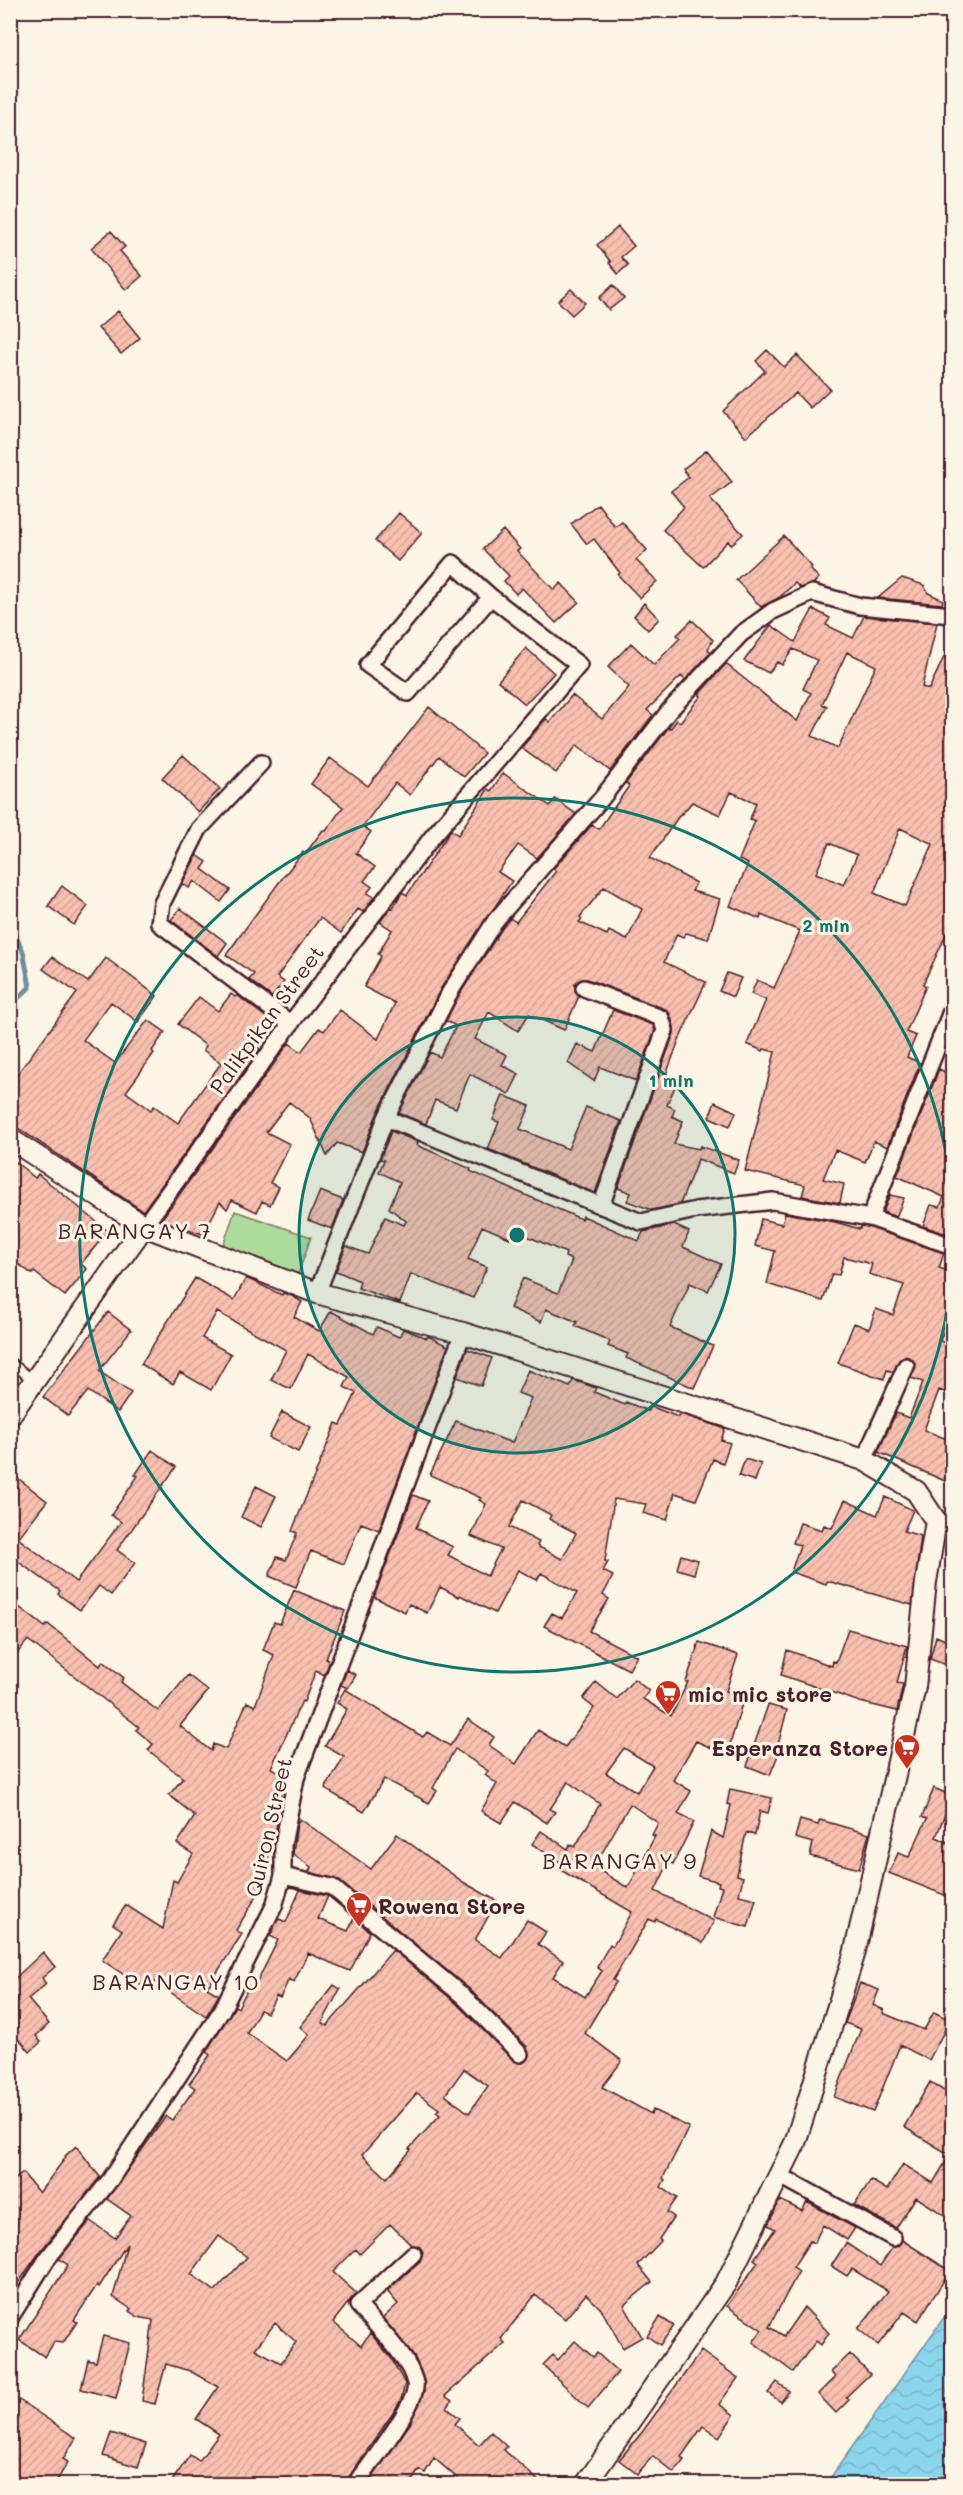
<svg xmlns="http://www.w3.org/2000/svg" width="963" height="2495" font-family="Mali,sans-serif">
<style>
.grass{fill:#acdb9b;stroke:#7b7d63;stroke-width:1.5}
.water{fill:url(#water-waves);stroke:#718c9f;stroke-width:1.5}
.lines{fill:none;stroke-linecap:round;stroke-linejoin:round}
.stream{stroke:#718c9f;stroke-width:5}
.building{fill:url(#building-hatch);stroke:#4a1f2b;stroke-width:1.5;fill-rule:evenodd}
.service-casing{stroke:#4a1f2b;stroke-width:12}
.minor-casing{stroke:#4a1f2b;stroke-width:20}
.tertiary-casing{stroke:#4a1f2b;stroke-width:24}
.service{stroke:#fcf5e5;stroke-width:8}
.minor{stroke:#fcf5e5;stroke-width:15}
.tertiary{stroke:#fcf5e5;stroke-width:20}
.ring{fill:none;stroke:#0f766e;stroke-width:3}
.labels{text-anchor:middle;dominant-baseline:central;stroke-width:6;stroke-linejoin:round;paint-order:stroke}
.street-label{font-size:21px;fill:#4a1f2b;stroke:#fcf5e5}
.poi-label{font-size:21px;font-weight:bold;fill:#4a1f2b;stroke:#fcf5e5;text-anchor:start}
.neighbourhood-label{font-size:22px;letter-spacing:1.5px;fill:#4a1f2b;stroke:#fcf5e5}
.centre{fill:#0f766e;stroke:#fcf5e5;stroke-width:3}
.ring-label{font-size:18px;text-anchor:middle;font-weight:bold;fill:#0f766e;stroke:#fcf5e5;stroke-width:6;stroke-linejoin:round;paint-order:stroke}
</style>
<defs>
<pattern id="water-waves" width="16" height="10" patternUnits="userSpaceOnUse" patternTransform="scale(1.5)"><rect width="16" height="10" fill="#8bd5ec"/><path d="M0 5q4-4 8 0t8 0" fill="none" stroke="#79b6cb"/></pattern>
<pattern id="building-hatch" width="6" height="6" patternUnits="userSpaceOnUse" patternTransform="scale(1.5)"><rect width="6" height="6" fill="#f9c0af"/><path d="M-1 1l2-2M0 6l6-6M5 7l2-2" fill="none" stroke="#d7a597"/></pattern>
</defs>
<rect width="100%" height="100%" fill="#fcf5e5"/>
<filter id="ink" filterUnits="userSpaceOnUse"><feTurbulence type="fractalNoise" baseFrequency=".0167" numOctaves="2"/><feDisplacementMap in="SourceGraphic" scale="12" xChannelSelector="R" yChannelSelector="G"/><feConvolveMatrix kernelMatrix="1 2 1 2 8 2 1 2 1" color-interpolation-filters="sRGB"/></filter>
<g filter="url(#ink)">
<path class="grass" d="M235,1211l76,26 -13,37 -76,-26z"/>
<path class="water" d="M952,2306v178h-126z"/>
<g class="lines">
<path class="stream" d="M10,925l13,26 7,36 -20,19"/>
</g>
<path class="building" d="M618,227l16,19 -13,11 7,8 -10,9 -9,-11 2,-1 -14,-17z
M111,231l14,16 -5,4 22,25 -16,14 -35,-42z
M613,285l11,13 -15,12 -10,-12z
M571,289l14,14 -13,12 -14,-14z
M118,311l22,27 -19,16 -23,-26z
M767,350l17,17 13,-12 33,34 -20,19 -14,-15 -50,44 -23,-26 42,-40 -9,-10z
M707,450l25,32 -22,17 33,35 -12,11 -3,-4 -25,26 -40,-37 21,-23 -13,-16 18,-14 -6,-8z
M598,504l17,23 7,-5 25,28 -11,10 21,21 -17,17 -22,-23 2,-2 -26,-34 -7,5 -16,-20z
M399,513l23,20 -24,28 -23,-20z
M503,530l17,19 -3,2 37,39 7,-7 18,19 -23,21 -34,-35 -6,6 -12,-13 5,-5 -26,-27z
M784,536l28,31 -2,2 9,9 -6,6 -13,4 -5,-5 -15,14 -19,10 -25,-27z
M902,578l22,7 4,8 15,7 -1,4 -64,-6z
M644,603l15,16 -11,11 -14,-14z
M813,609l17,9 -4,7 27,13 11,-22 73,7 -15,64 7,2 23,-49v282l-29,62 3,2 -20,46 10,4 -9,21 13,6 -33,84 -13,-6 -9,21 -30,-12 -12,29 21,5 -4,19 -38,-7 3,-11 -60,-14 30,-119 -11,-3 -1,2 -16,-7 19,-44 -15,-6 6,-14 17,8 26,-57 -39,-16 -1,4 -30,-13 18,-42 -9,-4 16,-39 -5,-2 6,-16 -25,-11 -11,23 -28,-13 -10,12 -1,-1 -31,45 46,25 -4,8 28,8 -12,40 -22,-6 -3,4 -6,-3 -13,28 42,20 -27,58 -13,35 12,5 -11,25 8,4 -3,7 11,5 -9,23 25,5 1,-3 39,14 -5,13 -36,-14 -18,45 -28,6 -25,-9 4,-8 -13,-5 56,-155v-6l-4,-13 -5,-5 -78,-30h-5l-7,5v6l4,6 -15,34 -35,-16 -11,17 -29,-19 -14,27 32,16 -5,10 17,9 -10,20 -39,-20 -14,34 -21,-8 -9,24 -27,-11 31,-61 10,5 16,-31 -10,-5 12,-24 45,-70 7,-9 6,4 40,-51 -3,-2 39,-44 7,4 30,-43 -3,-3 43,-56 1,2 7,-9 3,2 21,-26 -2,-2 27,-30 71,57 14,-28 -8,-4 14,-29 -24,-11 -11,16 -5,-3 -8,11 -25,-12 27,-36 24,17zM847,652l29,14 -38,82 -26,-12 15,-30 -5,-2zM900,828l33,16 -28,62 -31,-13zM829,843l28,12 -13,30 -28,-12zM604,887l38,22 -15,31 -18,-9 -2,4 -28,-13 3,-3 -2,-2z
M692,620l21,20 -5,9 3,3 -26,28 -4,-4 -34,34 6,5 -43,56 -33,-26 -21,28 -35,-25 25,-29 4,3 22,-27 30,24 27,-32 -21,-20 23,-24 23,22 26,-27 -3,-3z
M526,648l28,25 -29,31 -27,-23z
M429,707l55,46 -20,24 -25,-21 -29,39 -15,-12 -32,43 8,6 -15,21 19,14 -11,14 8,6 -5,6 7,4 -11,15 -5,-3 -17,24 -21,-15 -43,59 7,5 -12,15 -23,-17 5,-6 -28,-19 57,-78 20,-25 2,2 18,-24 3,1 17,-24 -32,-23 19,-26 38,28z
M183,755l37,34 -22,23 -36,-34z
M503,773l47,33 5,-7 21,15 -39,44 -19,-13 -20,27 14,9 -71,107 -64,126 -15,38 -25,-9 -10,13 -17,-38 -21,-16 -23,30 24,12 -20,39 9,4 -9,18 -8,-4 -5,11 -25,-12 -5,9 -7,-7 -17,32 -42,-14 128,-177 12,9 18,-24 5,3 16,-21 38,29 17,-36 -31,-16 17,-31 -3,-2 14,-24 -12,-8 11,-15 2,1 9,-16 5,3 44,-65 7,5 30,-46 3,2z
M197,855l10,7 -5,7 28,21 -9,12 -27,-21 -5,7 -7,-4z
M62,886l26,20 -14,19 -26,-19z
M180,908l47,35 -9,13 -47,-36z
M52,957l36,25 18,-24 51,38 -19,26 -27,-20 -28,38 32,23 33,-43 17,12 -13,19 2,2 -28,39 25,18 3,-4 24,17 43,-60 -18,-13 3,-4 -28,-22 21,-27 19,14 13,-17 4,3 2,-2 30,23 -17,24 10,7 -117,162 -133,-88v-39l67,-91 -34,-24z
M727,973l14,5 -8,19 -14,-6z
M613,1010l40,15 2,5 -19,51 -36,-14 -6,14 -26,-18 9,-19 18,8z
M939,1069l13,6v154l-2,6 -27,-9 8,-21 9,2 4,-10 -47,-21z
M503,1095l27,11 -10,23 48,20 18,-42 35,14 -26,72 -107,-44 11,-27 -6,-2z
M715,1102l21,10 -6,14 -21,-9z
M391,1131l27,11 -1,3 54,24 -1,2 111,48 2,-3 56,25 4,-9 31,-7 15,7 -6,15 38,17 -13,27 -18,-8 -20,44 43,19 -19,42 -68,-30 2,-4 -20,-8 2,-5 -35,-15 2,-4 -31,-13 -5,13 -31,-14 13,-30 35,15 14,-33 -7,-3 1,-4 -48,-21 -4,8 -32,-14 -14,33 19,8 -14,31 -62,-24 -11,29 -42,-15 2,-7 -24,-10 10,-25 22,8 17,-37 19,8 2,-4 -17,-13 11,-26 -21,-10 5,-12 -4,-1z
M10,1157l25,21 3,-4 70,57 -27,33 6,5 -22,27 -31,-24 -2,2 -22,-16z
M320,1191l23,9 -11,29 -24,-9z
M890,1195l14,3 -8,19 -13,-5z
M785,1213l50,9 25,7 1,-3 7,1 76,26 -5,15 13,4v35l-12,34 12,4v50l-13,-5 -15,40 28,11v43l-74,-32 18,-39 13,5 14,-36 -12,-4 5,-12 -3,-6 -7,-4 -5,2 -8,14 -6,-2 -3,9 -46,-16 16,-40 15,6 7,-20 17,6 11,-30 -35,-11 3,-10 -28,-7 -5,18 -7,-1 -9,27 -56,-17 8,-33 -20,-5 6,-27 21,5z
M195,1278l39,22 12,-22 36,17 1,-2 9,3 10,6 -8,15 25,14 12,-20 42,23 4,-7 22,10 4,-8 24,9 1,-2 20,10 -69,184 -18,-7 -17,41 -33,-13 -15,36 -27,-11 8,-19 9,3 11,-27 -5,-2 44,-108 5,2 15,-32 -12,-6 5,-10 -41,-23 -17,35 -20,-9 15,-30 -69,-38 -15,26 29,16 -20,36 -31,-18 -7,12 -32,-20z
M108,1312l23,18 -32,41 32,22 -13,19 -30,-21 -20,25 -25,-19z
M467,1349l25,9 -11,28 -24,-9z
M528,1370l42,17 3,-7 23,8 -2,4 31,13 1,-3 22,9 2,-5 28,11 2,-3 37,12 8,3 -4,11 9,3 -7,20 -10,-4 -17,41 -21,-7 -8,27 -24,-7 3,-9 -32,-5 -9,62 3,1 -5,9 10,5 -10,19 6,4 -20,32 48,25 -8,14 -85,-44 8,-13 10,5 15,-25 -36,-20 -4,7 -19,-10 -23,43 -35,-18 -1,2 -19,-10 -13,26 -18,-9 -4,8 -31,-15 39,-102 15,6 -12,27 37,19 -5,8 39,21 14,-27 -30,-13 15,-32 -7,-4 2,-2 -51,-23 26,-54 56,22 19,-45 -13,-5zM523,1500l28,15 -2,4 27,14 -14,26 -25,-13 2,-4 -30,-15z
M282,1412l29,15 -13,25 -29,-14z
M152,1450l24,17 -59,83 18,13 -24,32 -12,-9 -19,24 -22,-16 2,-3 -50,-35v-84l37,29 -29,37 58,44 45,-60 -10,-7 27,-39 -3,-1z
M745,1459l16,5 -6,17 -16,-5z
M256,1486l20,10 -15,31 -20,-10z
M885,1497l28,13 -9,21 17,5 -9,69 -85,-24 -1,3 -35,-12 9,-27 -7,-2 7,-20 22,7 2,-5 8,3 13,-28 32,15z
M681,1555l17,5 -4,14 -17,-5z
M294,1590l51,21 -19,48 4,2 -6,14 -8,-5 -12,32 -2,-1 -31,67 15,7 -7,18 2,1 -6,17 4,3 -6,29 -2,-2 -7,43 -28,46 6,4 -35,54 12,7 -13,21 -54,-36 -4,8 -19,-10 -27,-18 20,-30 -9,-6 13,-19 37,24 10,-49 4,2 16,-28 -16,-10 18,-28 -26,-21 14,-17 -35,-28 5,-6 -17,-14 3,-3 -111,-87 -18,22v-62l35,27 3,-3 52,42 3,-5 21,17 -3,4 37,29 30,-36 20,16 -28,35 31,25 2,-7 13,5 21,-47 8,4 19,-51 -11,-5 11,-28 6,2z
M848,1629l59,17 -10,37 6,1 -6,27 -37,-9 -79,-27 6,-25 45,16 1,-5 3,1z
M936,1636l16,7v24l-22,-8z
M699,1642l39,13 -12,36 18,6 -17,58 -31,-14 -23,39 18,11 -13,23 16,8 -21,42 -4,-2 -14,29 59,30 -11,22 -47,-24 -1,3 -6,-3 -36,61 3,2 -31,51 37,28 -20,26 49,27 2,-4 36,17 -26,51 2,2 -4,7 16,11 -10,14 7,5 -15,22 2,2 -23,24 14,17 -28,23 18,32 -19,11 -22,-39 -15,-15 -21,25 -30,-24 -34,44 4,4 -60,53 7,5 -5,7 13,10 -5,6 24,21 12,-13 16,15 -3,3 38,34h-78l-30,-26 -9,15 -6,-3 -9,14h-42l42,-60 14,-32v-12l-9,-22 -32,-40 15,-14 -11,-13 33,-30 3,-9 -3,-5 -9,-2 -21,-21 -30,30 -4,-5 -23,23 23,21 -23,29 28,24 9,-13 21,25 14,26 -4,16 -8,13 -45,65 -2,6h-176l20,-29 9,6 20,-27 -23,-15 22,-32 -28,-16 -24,-7 -11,40 -13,-3 11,-81 -15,-3 -9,-6 2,-2 -18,-12 14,-53 -28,43 -2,-2 -23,35 3,2 -14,21 -9,-1 -9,15 -26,-17 49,-75 -9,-6 31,-38 25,17 16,-22 -24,-17 59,-83 6,4 23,-32 -6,-4 21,-29 -4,-3 29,-46 3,2 11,-22 5,2 24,-48 -8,-4 6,-13 3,-4 7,3 14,-32 28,6 -10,23 30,12 6,-13 16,14 -20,39 -42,-18 -14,29 -5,-3 -9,19 -4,-2 -9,17 -7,-3 -13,23 40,28 22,-26 -9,-8 34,-42 6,4 -18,34 5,3 66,-76 63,53 58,58 9,2 6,-7 -2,-9 -58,-58 -131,-109 -29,-8 2,-5 -18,-13 4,-31 3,-4 71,50 26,-35 66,48 34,19 -22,39 27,18 25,-38 19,12 -8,12 25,17 -10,16 32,20 17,-26 -5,-4 13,-23 3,2 19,-34 -75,-44 3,-6 -28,-18 9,-13 27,18 2,-5 5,3 25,-43 -32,-22 -18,27 5,3 -8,11 -32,-21 -14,21 -20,-12 16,-27 -12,-9 3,-4 -33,-22 -22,39 4,3 -8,12 -45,-24 -20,33 -39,-23 19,-32 -19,-11 22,-37 -10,-6 8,-14 78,48 4,-5 23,14 18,-27 26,18 -5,8 27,19 22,-34 27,17 29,-39 -11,-9 13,-17 21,17 17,-20 15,12 -6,8 28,17 17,-34h-2zM624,1748l29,18 -16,26 -31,-19zM630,1804l28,19 -6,12 3,1 -27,52 -31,-19 4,-7 -3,-2zM464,2069l24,17 -19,27 -24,-18zM417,2093l22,16 -3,3 4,3 -31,34 2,1 -24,28 -25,-23zM219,2236l28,21 -32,34 -24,-17zM275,2323l21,19 -15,21 -26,-14z
M347,1670l9,5 -8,13 -7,-3z
M768,1705l19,5 -10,39 3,1 -10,25 -23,-9z
M934,1788l18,8 -16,41 16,7v54l-63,-25 9,-20 11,4 18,-38 -5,-2z
M730,1789l42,9 -4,15 -8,-2 -5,24 -9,-2 -9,42 6,2 -4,18 17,4 -8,28 -35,-10 9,-30 -4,-1 1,-4 -21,-6 13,-45 12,7 8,-33 -4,-1z
M800,1820l18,5 2,-5 49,14 -10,35 -49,-13 3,-13 -18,-5z
M43,1952l12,15 -13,11 4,6 -18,15 21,25 -13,12 5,6 -11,10 -10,-12 -10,8v-65z
M860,1983l19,7 -6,15 11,5 -1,3 41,17 10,-18 16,8 -21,40 -29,-15 -27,67 -39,-15 27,-68 -16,-6z
M930,2082l22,14v124l-36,-23 -20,31 -42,-23 17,-25 16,10 16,-26 30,19 17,-28 -46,-28z
M76,2146l24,31 -61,76 -20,29 -9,-6v-93l13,-10 16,20 27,-36 -1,-1z
M780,2200l22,11 5,-9 48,26 -8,12 -24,-15 -9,18 -4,-2 -17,26 6,4 -30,56 15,9 20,-29 25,26 -8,12 -5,-4 -23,31 -40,-30 9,-12 -35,-24 31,-44 -4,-3 21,-30 -7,-4z
M902,2240l48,31 -32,50 -14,-9 -26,33 -20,-16 30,-38 -36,-22 -5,7 -16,-10 15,-23 34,23 12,-18 6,-2z
M660,2317l14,9 -14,19 -13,-9z
M103,2336l27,7 -14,55 -35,-9 7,-29 8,2z
M575,2341l18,16 4,-4 21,19 -30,36 -45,-43 10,-10 5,5z
M701,2351l37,27 -19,26 15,11 -15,22 -16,-11 -22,31 3,3 -10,13 -21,-17 -16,18 -18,-14 24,-29z
M850,2354l20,20 -24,23 3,3 -13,13 -18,-19 17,-17 -4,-5z
M777,2382l12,9 -8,11 -13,-9z
M10,2394l66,44 -13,21 5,3 -13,22h-45z
M111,2433l35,11 -8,23 -35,-11z"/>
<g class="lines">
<g class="service-casing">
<path id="service" d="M10,1362l23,18"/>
</g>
<g class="minor-casing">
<path id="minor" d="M261,763l-62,66 -37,74 -3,20 132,101
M584,988l77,30 4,12 -64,176
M386,1118l64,-126 45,-71 107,-123 67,-87 72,-77 32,-23 39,-18 48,13 92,9
M870,1218l82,-209
M144,1226l153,-211 136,-179 146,-171 -88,-68 -38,-34 -85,102 40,28 83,-96
M317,1293l69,-175 255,104 55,-12 77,-9 97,17 82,28
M864,1460l42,-94
M283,1876l49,11 131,109 57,58
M779,2175l114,63
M10,2318l37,-59 63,-79 112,-170 52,-104 9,-30v-31l13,-67 167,-445
M356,2484c12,-17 64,-83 59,-101 -6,-27 -39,-57 -57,-78l55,-51"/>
</g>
<g class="tertiary-casing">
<path id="tertiary" d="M10,1139l134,87 173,67 146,40 401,127 52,31 20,30 -10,61 -11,105 -61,268 -59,188 -69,140 -140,201
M10,1415l134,-189"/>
</g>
<use href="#service" class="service"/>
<use href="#minor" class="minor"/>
<use href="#tertiary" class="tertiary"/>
</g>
</g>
<circle cx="517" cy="1235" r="218" fill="#0f766e" fill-opacity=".12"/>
<g class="ring">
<circle cx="517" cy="1235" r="218"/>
<path d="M952 1273A437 437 0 1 1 952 1197"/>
</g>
<defs>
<g id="supermarket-pin" transform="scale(1.35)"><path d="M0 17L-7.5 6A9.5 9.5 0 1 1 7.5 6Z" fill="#c8321e" stroke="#fcf5e5"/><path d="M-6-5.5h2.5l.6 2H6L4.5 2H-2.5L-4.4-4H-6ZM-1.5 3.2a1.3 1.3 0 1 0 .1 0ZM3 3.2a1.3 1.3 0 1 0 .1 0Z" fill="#fff"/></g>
</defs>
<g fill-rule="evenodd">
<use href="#supermarket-pin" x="668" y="1693"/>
<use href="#supermarket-pin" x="907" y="1747"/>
<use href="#supermarket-pin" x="359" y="1905"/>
</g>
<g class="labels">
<g class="street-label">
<text transform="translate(266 1019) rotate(-54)">Palikpikan Street</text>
<text transform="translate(268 1827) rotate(-77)">Quiron Street</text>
</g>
<g class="poi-label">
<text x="688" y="1693">mic mic store</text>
<text x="888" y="1747" text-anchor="end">Esperanza Store</text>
<text x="378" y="1905">Rowena Store</text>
</g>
<g class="neighbourhood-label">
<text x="135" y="1230">BARANGAY 7</text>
<text x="620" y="1860">BARANGAY 9</text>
<text x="176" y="1981">BARANGAY 10</text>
</g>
</g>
<circle cx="517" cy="1235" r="9" class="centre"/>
<g class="ring-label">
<text x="826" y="932">2 min</text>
<text x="671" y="1087">1 min</text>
</g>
<rect width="963" height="2495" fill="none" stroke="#fcf5e5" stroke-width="36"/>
<rect x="18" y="18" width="927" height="2459" fill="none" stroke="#4a1f2b" stroke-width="2" filter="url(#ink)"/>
</svg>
